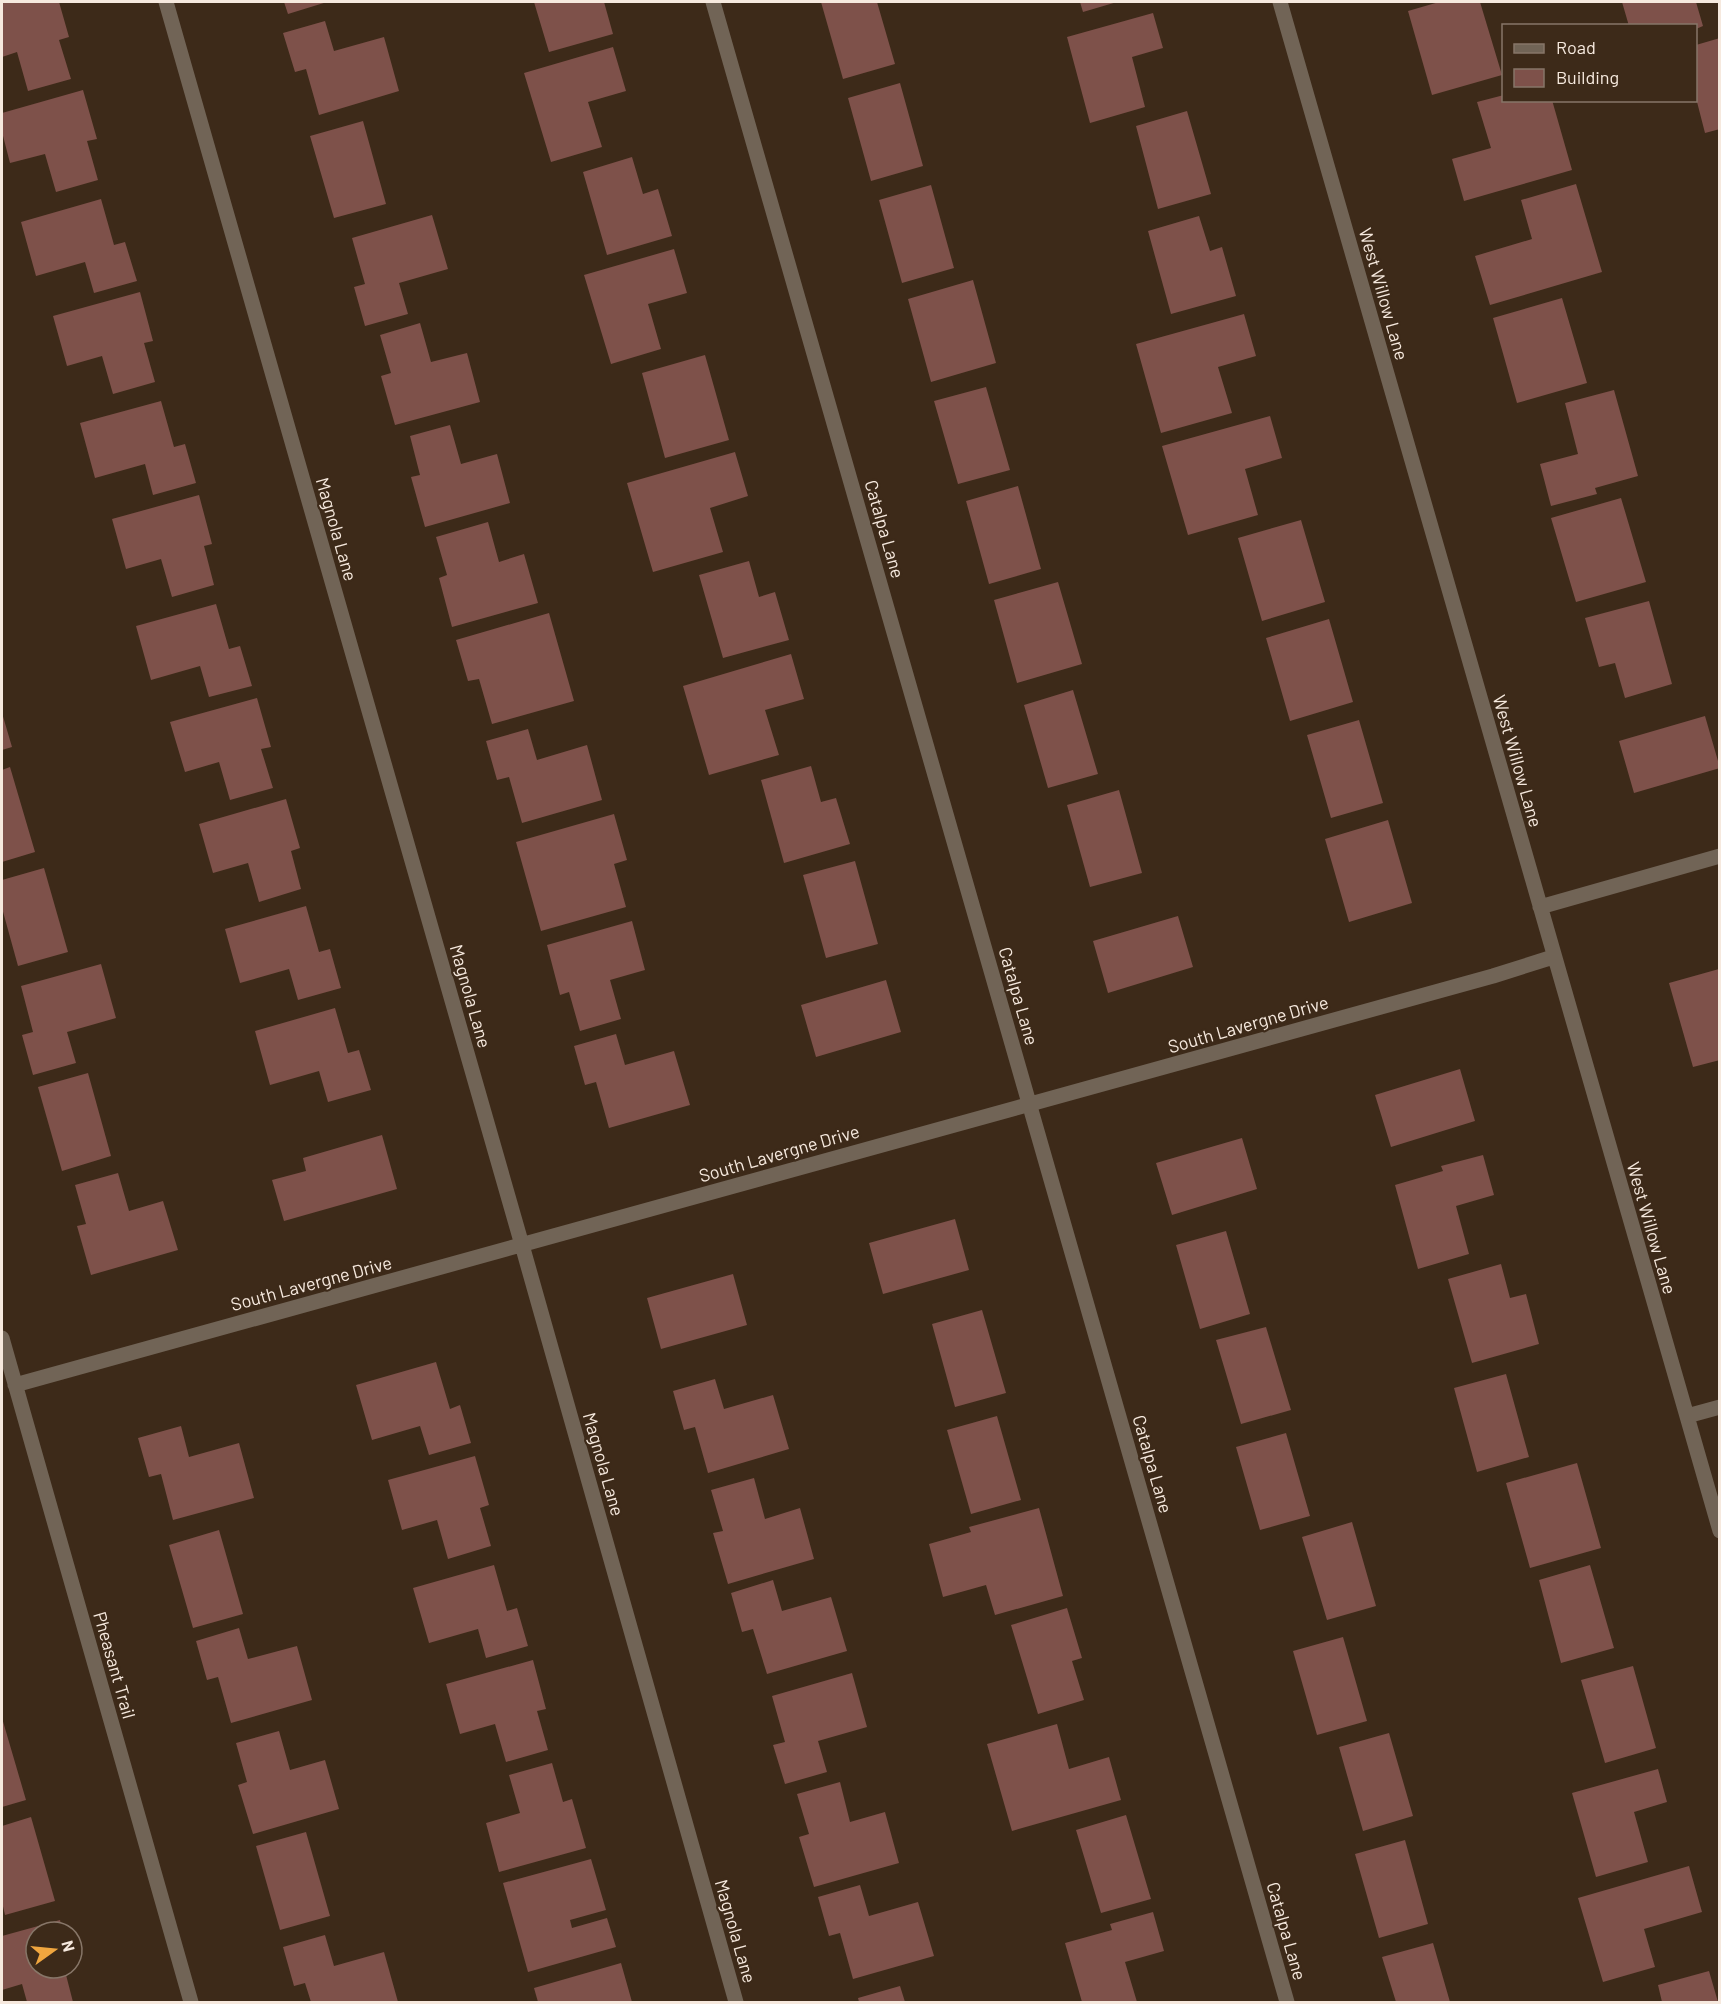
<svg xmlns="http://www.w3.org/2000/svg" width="1721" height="2004" font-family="Barlow,sans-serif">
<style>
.building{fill:#7e514a}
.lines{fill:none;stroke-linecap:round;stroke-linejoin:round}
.street{stroke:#716456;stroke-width:15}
.labels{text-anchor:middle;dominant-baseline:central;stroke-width:4.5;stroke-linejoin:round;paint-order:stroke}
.street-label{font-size:18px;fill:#f6e9de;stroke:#3d2a19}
</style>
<rect width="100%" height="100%" fill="#3d2a19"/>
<path class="building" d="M7,2h52l10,35 -10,3 12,39 -43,12 -11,-39 -15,5v-54z
M284,2h43l-39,12z
M534,2h70l9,32 -64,18z
M821,2h56l18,62 -52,15z
M1080,2h37l-34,10z
M1439,2h41l22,73 -70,20 -24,-84z
M1622,2h74l7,24 -7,3v-3h-67z
M1153,13l10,35 -31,9 13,50 -55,16 -23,-86z
M325,21l9,30 50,-14 15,54 -80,24 -13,-46 -11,3 -12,-39z
M1720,38v91l-15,4 -9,-35v-53z
M613,47l13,44 -38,11 14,45 -51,15 -27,-89z
M900,83l23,83 -52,15 -23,-83z
M83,90l14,49 -10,2 11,39 -42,12 -11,-38 -35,9 -8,-31v-19z
M1504,95v5h48l20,70 -108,31 -12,-42 39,-11 -14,-46z
M1187,111l24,83 -53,15 -22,-83z
M363,121l23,83 -52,14 -24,-82z
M632,157l11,37 15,-5 14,47 -65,19 -24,-83z
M1576,184l26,88 -112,33 -15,-49 57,-17 -11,-39z
M931,185l23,83 -52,15 -23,-83z
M101,199l13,46 11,-3 12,39 -43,12 -9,-31 -49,14 -15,-54z
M432,215l16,54 -49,14 9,31 -43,12 -11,-39 11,-3 -13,-46z
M1199,216l11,35 12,-4 14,49 -65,18 -23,-83z
M674,249l13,44 -39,11 13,45 -50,15 -27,-89z
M973,280l23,83 -65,19 -23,-83z
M140,292l13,49 -9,2 11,39 -42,12 -11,-38 -35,10 -14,-50z
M1562,298l25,85 -70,20 -24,-85z
M1244,314l12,42 -38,11 14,46 -71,20 -25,-89z
M420,323l11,39 36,-9 13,49 -85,23 -14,-49 10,-3 -11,-38z
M705,355l24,85 -64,18 -23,-85z
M986,387l24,83 -52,14 -24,-83z
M1614,390l24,86 -43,12 2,6 -46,12 -11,-42 38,-10 -13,-51z
M161,401l13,46 11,-3 11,39 -43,12 -8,-31 -50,14 -15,-55z
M1270,416l12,42 -37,11 13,46 -70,20 -26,-89z
M450,425l11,39 36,-10 13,49 -85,24 -14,-50 9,-2 -10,-39z
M735,452l13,44 -38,12 13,44 -70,20 -26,-89z
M1018,486l23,83 -52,15 -23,-83z
M199,495l13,49 -8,2 10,39 -42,12 -11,-38 -35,10 -14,-50z
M1621,498l25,84 -70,20 -25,-84z
M1301,520l24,82 -63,19 -24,-83z
M488,522l11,40 25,-8 14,49 -86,24 -13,-49 8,-3 -11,-38z
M749,561l10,36 16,-5 14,48 -66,18 -24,-83z
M1058,582l24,82 -65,19 -23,-83z
M1649,601l23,83 -47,14 -10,-35 -16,4 -14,-49z
M216,604l13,45 11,-3 12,40 -43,11 -9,-31 -49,14 -15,-54z
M549,613l25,88 -82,23 -13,-45 -11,2 -12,-41z
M1329,619l24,83 -63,19 -24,-83z
M791,654l13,45 -39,11 14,45 -70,20 -26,-89z
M1073,690l25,84 -50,14 -24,-83z
M257,698l14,49 -10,2 12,39 -43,12 -11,-38 -34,10 -15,-50z
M2,713l10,34 -10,3z
M1705,716l15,52 -86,25 -15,-52z
M1359,720l24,83 -52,15 -24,-83z
M528,729l9,31 50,-15 15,55 -80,23 -13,-46 -12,3 -11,-39z
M811,766l10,36 15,-4 14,46 -66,19 -23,-83z
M10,767l25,85 -33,10v-92z
M1119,790l23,83 -52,14 -23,-82z
M286,799l14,49 -9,3 10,38 -42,13 -11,-39 -35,10 -14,-49z
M614,814l13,46 -13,4 12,43 -85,24 -25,-89z
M1388,820l24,83 -63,19 -24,-83z
M855,861l23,83 -52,14 -23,-83z
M44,868l24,84 -50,14 -16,-58v-28z
M306,906l13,46 11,-3 11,39 -43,12 -9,-31 -49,14 -15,-54z
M1178,916l15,51 -85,26 -15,-52z
M632,921l13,49 -35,10 11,39 -41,12 -11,-39 -9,3 -13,-50z
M101,964l15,54 -49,14 9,31 -43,12 -11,-40 11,-3 -12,-46z
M1719,969l1,91 -27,7 -24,-84z
M886,980l15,52 -85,25 -15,-52z
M335,1008l13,45 11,-3 12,40 -43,12 -9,-31 -49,14 -15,-54z
M616,1034l9,31 49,-14 16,54 -81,23 -13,-46 -11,3 -11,-39z
M1460,1069l15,52 -84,26 -16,-52z
M88,1073l23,83 -49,15 -24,-84z
M382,1135l15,54 -113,32 -12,-41 34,-9 -3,-13z
M1242,1138l15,51 -85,26 -16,-52z
M1483,1155l11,40 -38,11 13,48 -51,15 -23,-84 48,-14 -2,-5z
M118,1173l11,38 34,-10 15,49 -87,25 -14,-49 9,-2 -11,-39z
M955,1219l14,51 -86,24 -14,-51z
M1226,1231l24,83 -50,15 -24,-84z
M1501,1264l9,34 16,-4 13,50 -67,19 -24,-84z
M733,1274l14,51 -86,24 -14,-51z
M982,1310l24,83 -51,14 -23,-83z
M1266,1327l25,83 -50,14 -25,-84z
M436,1362l14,47 10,-4 11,38 -42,12 -9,-29 -48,14 -16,-55z
M1506,1374l23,83 -52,15 -23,-84z
M715,1379l9,30 49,-14 16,54 -81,24 -13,-46 -11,3 -11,-39z
M997,1416l24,84 -50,14 -24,-84z
M181,1426l8,31 50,-14 15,55 -81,22 -12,-46 -12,3 -11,-39z
M1286,1433l24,83 -50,14 -24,-83z
M475,1456l14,49 -9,3 11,38 -43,13 -11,-39 -35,10 -14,-50z
M1577,1463l24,85 -71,20 -24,-85z
M754,1478l11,41 35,-11 14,51 -86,25 -15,-51 10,-2 -12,-41z
M1039,1508l24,88 -68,19 -9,-30 -43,12 -14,-53 42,-12 -2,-5z
M1352,1522l24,84 -49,14 -25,-83z
M219,1530l24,84 -50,14 -24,-83z
M494,1565l13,46 10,-3 11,38 -42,12 -8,-29 -49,14 -16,-55z
M1590,1565l24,83 -53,15 -22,-83z
M773,1580l9,31 49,-14 16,54 -80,23 -14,-45 -11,3 -11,-39z
M1067,1608l15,50 -10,3 12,39 -46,14 -27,-89z
M239,1628l9,31 49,-13 15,54 -81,23 -13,-46 -11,3 -11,-39z
M1343,1637l24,84 -50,14 -24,-84z
M533,1660l13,49 -9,2 11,39 -42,12 -11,-38 -35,10 -14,-50z
M1633,1666l23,82 -51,15 -24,-83z
M852,1673l15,54 -49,14 9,31 -42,12 -12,-39 12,-3 -13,-46z
M2,1718l24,82 -24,7z
M1057,1724l12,45 40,-12 12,43 -109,31 -25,-87z
M279,1731l11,39 35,-10 14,49 -86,25 -15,-49 9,-3 -11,-39z
M1389,1733l24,83 -50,15 -24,-84z
M552,1763l11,39 9,-3 14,49 -87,24 -13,-49 34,-10 -11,-38z
M1658,1769l9,33 -33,10 14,50 -52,15 -24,-84z
M840,1782l10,40 35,-10 14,51 -85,24 -15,-50 10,-3 -12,-40z
M1126,1815l25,84 -50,14 -25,-83z
M31,1817l24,84 -50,14 -3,-13v-76z
M306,1832l24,84 -50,14 -24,-84z
M1405,1840l23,84 -49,14 -24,-84z
M591,1859l15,51 -36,10 2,8 35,-10 9,29 -88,25 -25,-89z
M1689,1866l13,46 -58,17 11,38 -52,15 -25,-84z
M860,1885l9,31 49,-14 16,54 -81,23 -13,-46 -11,3 -11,-39z
M1153,1912l11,39 -39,11 12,40h-55l-17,-59 47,-13 -2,-6z
M60,1920l3,12h-27v36h38l-9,3 8,31h-46l-5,-18 -20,6v-54z
M325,1935l9,31 50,-14 14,50h-87l-6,-19 -11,3 -11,-39z
M1433,1943l17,59h-54l-14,-45z
M621,1963l11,39h-94l-4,-14z
M1709,1971l9,31h-56l-4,-17z
M900,1986l5,16h-46l-1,-4z"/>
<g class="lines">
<path class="street" d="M166,2l356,1243 214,757
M713,2l574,2000
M1280,2l440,1529
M1540,907l180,-51
M2,1338l189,664
M15,1385l1478,-409 60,-19
M1687,1416l33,-9"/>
</g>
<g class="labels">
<g class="street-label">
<text transform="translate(1384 294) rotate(74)">West Willow Lane</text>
<text transform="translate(337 529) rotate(74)">Magnola Lane</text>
<text transform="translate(885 529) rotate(74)">Catalpa Lane</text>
<text transform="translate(1518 761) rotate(74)">West Willow Lane</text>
<text transform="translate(471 996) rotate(74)">Magnola Lane</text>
<text transform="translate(1019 996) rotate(74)">Catalpa Lane</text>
<text transform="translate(1248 1024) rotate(-16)">South Lavergne Drive</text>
<text transform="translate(779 1153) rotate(-16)">South Lavergne Drive</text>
<text transform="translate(1652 1228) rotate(74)">West Willow Lane</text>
<text transform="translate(311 1283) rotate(-15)">South Lavergne Drive</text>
<text transform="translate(604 1464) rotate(74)">Magnola Lane</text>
<text transform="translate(1153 1464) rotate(74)">Catalpa Lane</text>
<text transform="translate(115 1665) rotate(74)">Pheasant Trail</text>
<text transform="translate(736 1931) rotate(74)">Magnola Lane</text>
<text transform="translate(1287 1931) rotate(74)">Catalpa Lane</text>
</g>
</g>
<rect width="1721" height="2004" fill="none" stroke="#f6e9de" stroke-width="6"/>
<rect x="1502" y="24" width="195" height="78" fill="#3d2a19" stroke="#877668" stroke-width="1.5"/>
<rect x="1514" y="44" width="30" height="9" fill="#716456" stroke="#877668" stroke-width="1.5"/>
<text x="1556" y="54" font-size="18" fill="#f6e9de">Road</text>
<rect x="1514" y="69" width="30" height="18" fill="#7e514a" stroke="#877668" stroke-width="1.5"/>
<text x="1556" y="84" font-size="18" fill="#f6e9de">Building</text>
<g transform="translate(54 1950) rotate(75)"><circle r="28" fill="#3d2a19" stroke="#877668" stroke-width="1.5"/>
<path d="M0-4.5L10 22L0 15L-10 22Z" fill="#f0a63f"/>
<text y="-9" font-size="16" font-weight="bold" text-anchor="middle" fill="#f6e9de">N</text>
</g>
</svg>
